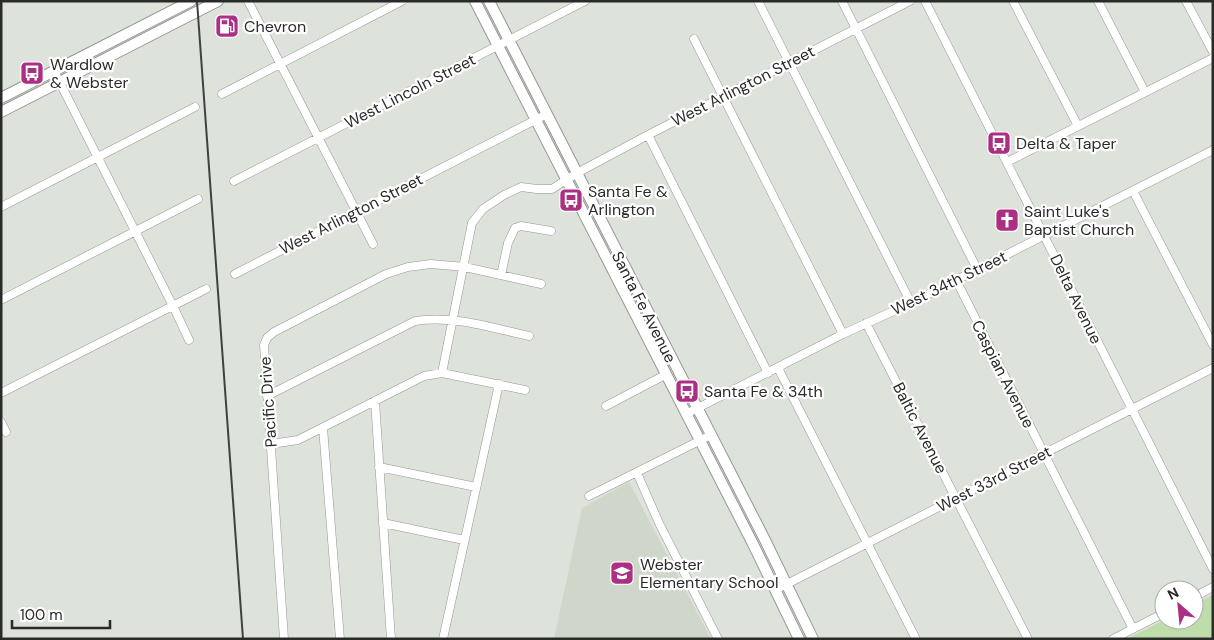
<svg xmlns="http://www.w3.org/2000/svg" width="1214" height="640" font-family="'DM Sans',sans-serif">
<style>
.built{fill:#ced7c9}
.green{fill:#beddab}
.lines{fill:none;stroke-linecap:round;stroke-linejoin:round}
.minor-casing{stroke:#949892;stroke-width:9}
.secondary-casing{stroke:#949892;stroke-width:12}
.minor{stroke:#fff;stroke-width:8}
.secondary{stroke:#fff;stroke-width:10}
.rail{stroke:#3f423e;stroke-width:2}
.labels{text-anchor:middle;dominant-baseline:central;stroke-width:4.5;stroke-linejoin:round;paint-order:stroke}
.poi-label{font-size:16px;fill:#292b28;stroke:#fff;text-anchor:start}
.street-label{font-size:16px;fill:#292b28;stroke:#fff}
</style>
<rect width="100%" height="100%" fill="#dde2db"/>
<path class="built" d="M629,482l82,157h-157l28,-131z"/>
<path class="green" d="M1213,595v44h-86l37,-19h30v-16z"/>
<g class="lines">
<g class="minor-casing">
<path id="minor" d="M248,1l125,243
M758,1l153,302
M842,1l135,268
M925,1l288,568
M1013,1l65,125
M1098,1l47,91
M1186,1l27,51
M694,39l149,295
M54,71l119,235 16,34
M222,94l180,-93
M648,135l120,238
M1007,162l206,-104
M234,181l351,-180
M1133,191l80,154
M1,207l194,-100
M235,274l312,-160
M501,275l7,-32 7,-15 6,-2 30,5
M956,280l177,349
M1,300l197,-101
M866,323l162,316
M778,368l138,271
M442,373l30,-150 11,-14 21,-14 17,-8 16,2h15l25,-16 71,-38 262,-134
M1,393l205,-104
M267,396l148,-75c39,-6 76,7 114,15
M375,401l16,238
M606,406l59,-31
M686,414l157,-80 68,-31 302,-153
M1,422l5,10
M323,428l17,211
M271,444l27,-4 126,-64 18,-3 83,17
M379,467l97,20
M637,473l22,50 59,116
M589,496l122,-61
M383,523l81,17
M775,590l438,-222
M1194,597l19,-10
M284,639l-20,-294 3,-7 7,-6 112,-58 22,-7 23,-3 34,3 76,17
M443,639l56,-255
M1113,639l51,-26"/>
</g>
<g class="secondary-casing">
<path id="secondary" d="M475,1l278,543 46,95
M489,1l275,537 49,101
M1,98l190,-97
M1,112l217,-111"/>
</g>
<use href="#minor" class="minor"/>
<use href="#secondary" class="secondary"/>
<path class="rail" d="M197,1l46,638"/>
</g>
<defs>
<g id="fuel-square" transform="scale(1.25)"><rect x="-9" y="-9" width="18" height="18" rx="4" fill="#ab2f82" stroke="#fff"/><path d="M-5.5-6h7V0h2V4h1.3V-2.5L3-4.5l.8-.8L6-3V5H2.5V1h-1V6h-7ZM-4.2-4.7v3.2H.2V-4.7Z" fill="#fff"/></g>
<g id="bus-square" transform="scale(1.25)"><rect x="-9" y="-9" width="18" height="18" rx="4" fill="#ab2f82" stroke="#fff"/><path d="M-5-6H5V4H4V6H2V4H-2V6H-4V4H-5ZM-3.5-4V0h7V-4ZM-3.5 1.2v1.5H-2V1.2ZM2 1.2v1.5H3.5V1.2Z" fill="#fff"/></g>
<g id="church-square" transform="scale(1.25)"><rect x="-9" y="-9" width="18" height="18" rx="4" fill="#ab2f82" stroke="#fff"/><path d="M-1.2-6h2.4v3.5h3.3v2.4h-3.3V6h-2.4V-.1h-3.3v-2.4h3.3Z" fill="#fff"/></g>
<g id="school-square" transform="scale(1.25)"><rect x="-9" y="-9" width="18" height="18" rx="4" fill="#ab2f82" stroke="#fff"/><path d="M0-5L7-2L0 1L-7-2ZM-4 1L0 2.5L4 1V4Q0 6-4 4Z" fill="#fff"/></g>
</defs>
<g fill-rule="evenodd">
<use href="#fuel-square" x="227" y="26"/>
<use href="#bus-square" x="32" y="73"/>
<use href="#bus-square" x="999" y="143"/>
<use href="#bus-square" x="571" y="200"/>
<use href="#church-square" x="1007" y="220"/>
<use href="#bus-square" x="687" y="391"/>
<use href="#school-square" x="622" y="573"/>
</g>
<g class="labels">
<g class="poi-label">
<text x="244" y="26">Chevron</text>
<text x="50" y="64">Wardlow<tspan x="50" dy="18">&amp; Webster</tspan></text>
<text x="1016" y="143">Delta &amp; Taper</text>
<text x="588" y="191">Santa Fe &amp;<tspan x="588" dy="18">Arlington</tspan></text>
<text x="1024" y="211">Saint Luke's<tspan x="1024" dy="18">Baptist Church</tspan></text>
<text x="704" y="391">Santa Fe &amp; 34th</text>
<text x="640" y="564">Webster<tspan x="640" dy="18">Elementary School</tspan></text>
</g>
<g class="street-label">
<text transform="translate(743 86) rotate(-27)">West Arlington Street</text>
<text transform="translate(410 91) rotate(-27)">West Lincoln Street</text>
<text transform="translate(351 214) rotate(-27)">West Arlington Street</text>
<text transform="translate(949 283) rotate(-26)">West 34th Street</text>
<text transform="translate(1076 299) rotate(64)">Delta Avenue</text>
<text transform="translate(644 307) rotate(63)">Santa Fe Avenue</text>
<text transform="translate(1003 374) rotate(63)">Caspian Avenue</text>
<text transform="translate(268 402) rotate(-94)">Pacific Drive</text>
<text transform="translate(920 428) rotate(63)">Baltic Avenue</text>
<text transform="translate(994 479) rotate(-27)">West 33rd Street</text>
</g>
</g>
<rect width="1214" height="640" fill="none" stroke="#292b28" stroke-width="5"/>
<g transform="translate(1179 605) rotate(333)"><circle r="24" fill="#ffffff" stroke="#a9aaa9"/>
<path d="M0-4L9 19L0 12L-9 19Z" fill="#ab2f82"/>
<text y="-8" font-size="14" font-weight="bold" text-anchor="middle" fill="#292b28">N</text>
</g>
<path d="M12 620v8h98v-8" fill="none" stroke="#292b28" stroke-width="2.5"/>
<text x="20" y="620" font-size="15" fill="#292b28" stroke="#ffffff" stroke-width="4" paint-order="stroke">100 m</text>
</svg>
